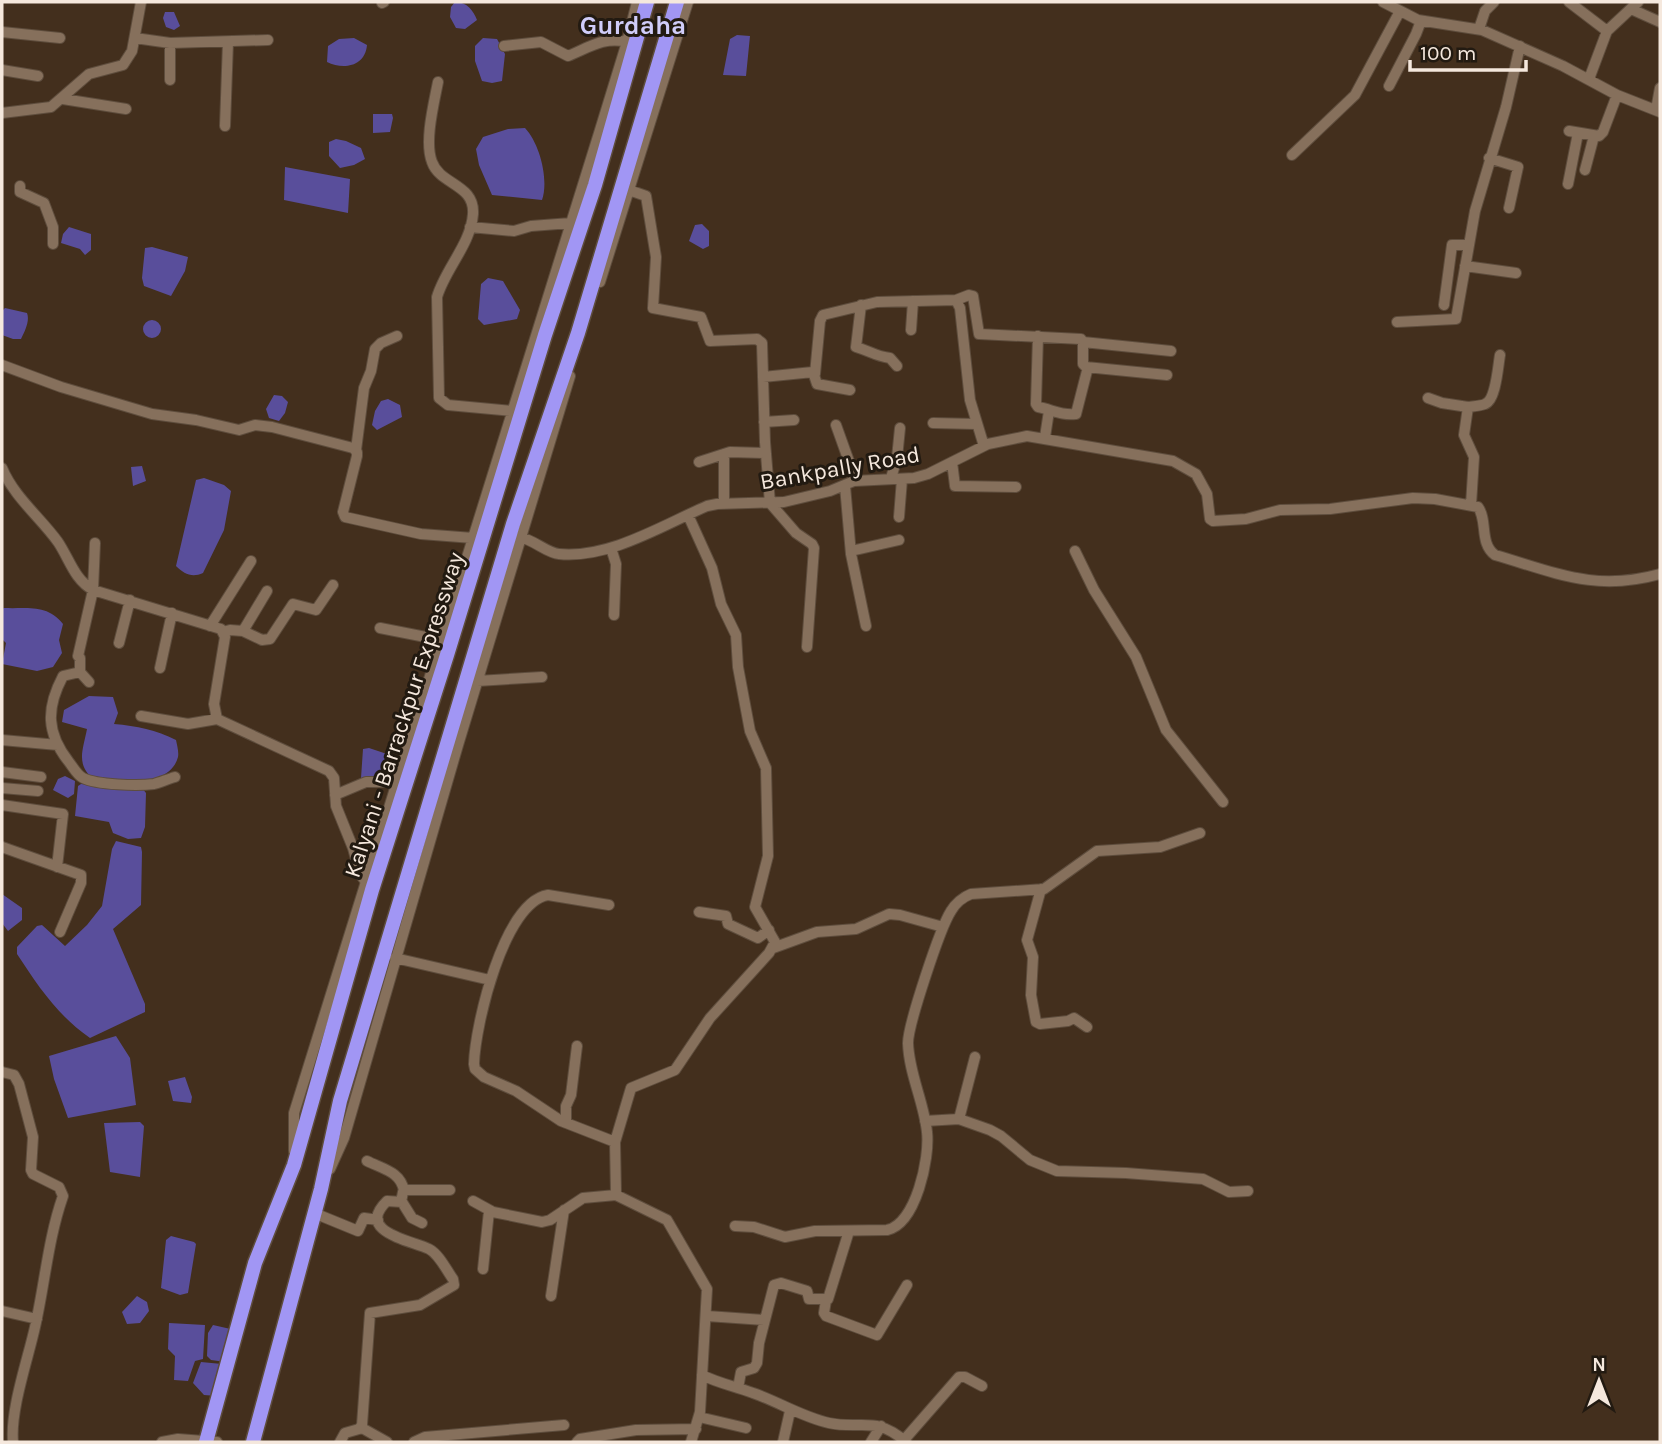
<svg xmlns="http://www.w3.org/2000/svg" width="1662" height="1444" font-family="Karla,sans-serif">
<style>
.water{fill:#594e9b}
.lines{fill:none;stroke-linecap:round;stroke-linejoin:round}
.minor-casing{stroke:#5e4d3d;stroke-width:12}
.highway-casing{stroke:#5e4d3d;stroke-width:17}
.minor{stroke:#86705c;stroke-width:10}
.highway{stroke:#a196f4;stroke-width:14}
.labels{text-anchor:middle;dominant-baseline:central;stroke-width:6;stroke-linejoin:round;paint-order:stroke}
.street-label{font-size:23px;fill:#f5e8dd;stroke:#221a11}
.quarter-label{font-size:26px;font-weight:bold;fill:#d0cdf9;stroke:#221a11}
</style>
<rect width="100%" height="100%" fill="#432f1d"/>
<path class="water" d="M455,2c12,0 18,8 22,18l-12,9 -9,-1 -6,-11 1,-10z
M165,12h9l6,14 -6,4 -8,-3 -3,-9z
M737,35l13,1 -4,40 -23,-1 7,-36z
M354,38l13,7c-2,22 -24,25 -40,17l1,-16 11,-7z
M483,38l14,1 8,15 -3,27 -10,2 -10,-2 -7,-20v-15z
M373,114h19l1,4 -3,14 -17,1z
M525,128c15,16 24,52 17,72l-50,-5 -13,-30 -3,-16 7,-12 25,-8z
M336,139l10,2 15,7 4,11 -11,6 -14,3 -11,-12v-14z
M285,167l65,12 -2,34 -64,-13z
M702,224l7,7v15l-6,3 -14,-8 6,-16z
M69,227l22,7v16l-6,5 -5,-6 -19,-6 2,-9z
M152,247l36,10 -3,14 -14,25 -27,-10 -2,-8 3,-30z
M488,278l15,3 17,29 -3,9 -33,6 -6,-6 3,-35z
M5,308l22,5c3,8 -2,18 -6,26h-8l-11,-4v-24z
M143 329a9 9 0 1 1 18 0a9 9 0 1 1-18 0Z
M274,395l8,1 6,6 -3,11 -6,8 -10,-3 -3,-9z
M388,399l12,6 2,12 -25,13 -5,-5 3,-14 6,-10z
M142,466l4,15 -13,5 -2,-19z
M204,478l20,7 7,6 -7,39 -21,43c-11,5 -19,1 -27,-7l20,-86z
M4,608c24,1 43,-4 59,16l-4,16 3,13 -9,14 -16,4 -35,-7 4,-21 -4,-4v-30z
M89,696l24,1 5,16 -4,11c23,2 42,6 62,16 1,5 3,12 2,17 -9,33 -60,22 -86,21 -16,-15 -9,-28 -5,-49l-25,-7 2,-12z
M369,748l18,6 -10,29 -16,-5 2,-29z
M65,776l10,5 -1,13 -6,4 -15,-8 5,-11z
M81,784l61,4 4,5 -1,34 -4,11 -13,1 -15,-6 -4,-11 -34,-6 3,-30z
M116,841l25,6 1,5 -1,53 -28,24 32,75v8l-55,26c-32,-22 -52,-52 -73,-84v-7l20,-21 5,-1 23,21 22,-21 15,-19 10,-57z
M2,894l20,14v12l-14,11 -6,-8z
M116,1036l14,22 6,47 -68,13 -14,-39 -5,-23z
M185,1077l7,20 -1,6 -18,-2 -5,-20z
M140,1122l4,4 -4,51 -30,-5 -6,-49z
M171,1236l23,6 2,2 -8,49 -8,2 -19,-7 5,-48z
M137,1296l10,6 2,9 -9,12 -13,1 -5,-12z
M169,1323l36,2 -2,34 -8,2 -7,20 -14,-1 1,-24 -7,-7z
M213,1325l22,5 -2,33 -22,-3 -4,-4 1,-23z
M201,1362l21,2 -5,32 -13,-1 -11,-12z"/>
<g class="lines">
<g class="minor-casing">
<path id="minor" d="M1383,2l35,18 64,10 81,36 54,29 43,17
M1569,2l38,29
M382,3l2,-1
M1631,9l29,13
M1479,29l6,-18 9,-9
M2,32l58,6
M135,38l35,5 98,-3
M504,46l37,-4 27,14c20,-8 36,-20 59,-14
M2,70l36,6
M1589,79l18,-48 31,-29
M170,80v-37
M438,82c-4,21 -14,60 -6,80 8,23 43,22 41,52 -2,30 -28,55 -36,83l2,101 9,7 65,6
M1389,86l27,-52 5,-13
M63,99l63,10
M1656,110l4,-22
M2,113l49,-6 38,-33 34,-9 9,-14 9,-49
M225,126l3,-84
M1569,131l30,5 4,-4 14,-37
M1292,155l63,-60 45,-84
M1489,158l29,9 -9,41
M1585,170l9,-34
M1568,184l10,-51
M20,186v6l24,11 9,24v17
M629,190l17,6 10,61 -3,51 48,9 9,24 47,-2 5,4 3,99 5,61 26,30 16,11 2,4 -7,99
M470,227l44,4 17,-5 40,-3
M1465,266l51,7
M600,282l88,-280
M956,300l13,-5 4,1 6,38 102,5 2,3v22l3,3 81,8
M861,305l-5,42c14,4 19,9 34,11l7,8
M1444,305l8,-60h17
M1397,322l59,-3 19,-108 31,-104 14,-61
M911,330l2,-29
M1038,336l-2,68 2,3c13,2 23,9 38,7l12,-47
M1083,342l88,9
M2,365l59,22 91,27 44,6 43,10 16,-5 17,2 81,21 4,4v4l-14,56 2,5 76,17 52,4
M815,374l5,-53 3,-6 54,-13 79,-2 4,8 10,92 14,46
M763,377l50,-5 4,12 33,6
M1428,398l14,5 26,4 -4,28 10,22 -3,48
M1468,407c5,-1 13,-1 17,-3 11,-4 13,-38 15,-49
M764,422l30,-2
M933,423l43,1
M836,425l20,56
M1045,437l4,-26
M356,450l8,-62 7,-17 4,-22 6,-6 16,-7
M724,454v50
M699,462l31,-10 36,1
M952,462l3,24 61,1
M2,468c12,29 38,49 56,74 12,18 16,37 35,48l128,39 4,8 -11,67 3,15 112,52 5,7 2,28 17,42 7,26 6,8
M891,478l6,-20 3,-30
M845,486l6,68 15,72
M688,515l24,53 9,36 15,31 2,32 12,64 16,37 2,88 -13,51 20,35 -6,11 -59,65 -35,52 -44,18 -16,54 1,53 51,25 40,69 -7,123 -9,30
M899,517l3,-38
M520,537c14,3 27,16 39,17 50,5 104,-29 148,-48l10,-2 67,-2 46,-11 24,-10 60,-3 14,-4 60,-30 39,-8 146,25 23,13 11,20 3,25 3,2 33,-2 34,-9 50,-1 83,-11 22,1 43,8c10,14 1,36 17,48 62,18 100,37 165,19
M95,543l-2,47 -15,66 2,2v14l-17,4c-17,32 -17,57 6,86 4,5 8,13 14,16 14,7 55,8 71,6 7,-2 14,-5 21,-7
M611,548l5,16 -2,51
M851,551l48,-11
M1075,551l19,39 42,67 30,73 57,72
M210,626l41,-65
M380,628l61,12
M243,631l19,9 8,-1 23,-35 23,6 17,-25
M223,632l7,-2 13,1 24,-40
M119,643l11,-43
M160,668l12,-55
M80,672l9,10
M477,681l65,-4
M141,716l47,8 29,-5
M2,740l56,5
M2,772l39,5
M2,788l36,3
M335,795l31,-13h29
M2,805l61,9 -6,53
M2,847l79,28v8l-21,49
M1041,889l-14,51 6,17 -2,38 5,27 4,2 28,-3 6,-3 13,9
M609,905l-61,-10c-44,7 -73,130 -74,169l1,5 9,8 32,14 45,30 54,21
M699,912l27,4 2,8 30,14 11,-8
M773,948l44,-16 39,-3 33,-15 11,1 43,12
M395,958l95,22
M2,1072l12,3 5,9 14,53 -2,33 2,4 26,13 4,9c-15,43 -18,87 -28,131 -7,32 -25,83 -22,115
M959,1119l16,-62
M925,1121l34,-2 31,11 11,6 29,24 27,11 69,2 77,6 26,13 19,-1
M566,1123v-17l5,-11 6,-49
M294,1151v-38l306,-983 27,-88 10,-40
M367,1161c16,8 34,11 37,30
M330,1169l14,-31 114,-393 112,-369
M473,1201l20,11 49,10 8,-2 33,-22 33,-3
M401,1202l2,-10 3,-2h44
M314,1213l44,18 6,-13 14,2
M735,1226l19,1 31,10 30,-6 72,-1c29,-6 43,-72 40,-98 -3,-30 -18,-58 -19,-89 0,-18 32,-115 43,-132 4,-7 12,-14 20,-17l73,-5 53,-38 63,-4 40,-14
M483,1269l6,-58
M551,1296l13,-86
M826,1300l-2,13 2,3 51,19 30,-50
M2,1311l35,8
M707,1316l58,4
M702,1375c18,9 33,11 51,18 26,9 49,24 76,30 33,7 46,-8 77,19
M738,1388l3,-16 13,-4 3,-5 2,-20 15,-58 7,-2 26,8 2,8h19l21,-68
M699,1417l47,11
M362,1428l25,14
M904,1440l55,-63h6l17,9
M162,1442l16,-3 39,3
M340,1442l5,-9 14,-4 3,-4 8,-112 50,-8 34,-20 -1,-6c-6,-8 -14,-25 -24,-30 -19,-9 -74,-17 -42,-48l15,1 10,16 10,5
M414,1442l11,-5 139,-12
M577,1442l3,-3 56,-9 60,-1
M783,1442l7,-31
M871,1442l10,-16"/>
</g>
<g class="highway-casing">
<path id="highway" d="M206,1442l49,-179 39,-98 78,-275 75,-235 98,-320 50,-150 52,-183
M253,1442l68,-253 19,-88 173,-577 65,-191 99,-331"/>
</g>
<use href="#minor" class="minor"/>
<use href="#highway" class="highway"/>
</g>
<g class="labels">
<g class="street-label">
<text transform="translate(840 468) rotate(-10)">Bankpally Road</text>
<text transform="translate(404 715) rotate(-72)">Kalyani - Barrackpur Expressway</text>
</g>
<g class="quarter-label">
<text x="633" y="25">Gurdaha</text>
</g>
</g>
<rect width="1662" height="1444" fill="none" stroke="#f5e8dd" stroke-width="7"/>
<g transform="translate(1599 1381)" stroke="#221a11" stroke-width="5" paint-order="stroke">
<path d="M0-5L12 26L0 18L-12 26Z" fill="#f5e8dd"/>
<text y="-10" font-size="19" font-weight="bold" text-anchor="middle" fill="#f5e8dd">N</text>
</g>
<path d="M1410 60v10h116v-10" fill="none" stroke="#f5e8dd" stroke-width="3.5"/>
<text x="1420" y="60" font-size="21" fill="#f5e8dd" stroke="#221a11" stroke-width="5" paint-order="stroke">100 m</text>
</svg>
